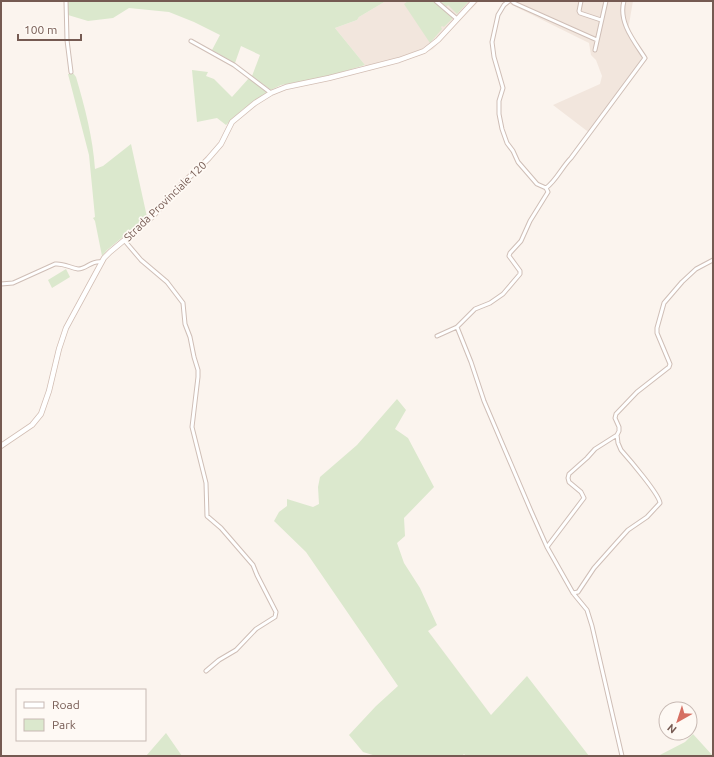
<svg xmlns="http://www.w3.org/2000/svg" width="714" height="757" font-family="Ubuntu,sans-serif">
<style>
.residential{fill:#f2e6dd}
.green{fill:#dbe8cd}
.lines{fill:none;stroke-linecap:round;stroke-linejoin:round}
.street-casing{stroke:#cfbeb6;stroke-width:5}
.secondary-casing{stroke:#d2beb4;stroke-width:6}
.street{stroke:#fff;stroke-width:3}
.secondary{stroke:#fff;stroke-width:4.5}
.labels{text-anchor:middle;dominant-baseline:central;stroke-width:3.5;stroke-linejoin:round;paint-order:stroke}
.street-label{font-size:11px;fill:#755a52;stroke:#fef9f4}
</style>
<rect width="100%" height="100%" fill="#fbf4ee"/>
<path class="residential" d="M386,1h93l-46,48 -15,7 -50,15 -3,-6 -30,-37 22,-8 2,-3z
M507,1h126l-5,29 14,23 6,5 -57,76 -38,-29 47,-21 2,-8 -6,-16 -5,-5 -2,-12 -81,-40z"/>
<path class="green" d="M68,1h318l-27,16 -2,3 -22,8 30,37 -39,12 -45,8 -10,5 -19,-14 8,-21 -19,-9 -6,17 -23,-13 8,-15 -26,-13 -25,-10 -40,-4 -16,10 -25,3 -20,-6z
M408,1h26l18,16v2l-8,8 -2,-1 -1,1 1,2 -12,14 -26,-39z
M439,1h30l-12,13 -9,-9 -2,2z
M192,70l16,2 -2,4 8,3 18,18 17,-19 19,14 -26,18 -16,15 -9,-7 -20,4z
M73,73l3,4c9,31 17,61 19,92l8,-3 28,-22 16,73 -40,33 -5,6 -7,-35 -2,-3 2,-1 -6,-62 -21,-81z
M66,269l4,8 -18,11 -4,-8z
M397,399l9,11 -11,19 13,9 26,49 -30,31 1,18 -8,7 7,20 16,25 17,37 -9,6 63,84 36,-39 62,80h-123l-2,-2 -2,2h-86l-13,-4 -14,-17 27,-29 22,-20 -92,-134 -32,-31 5,-9 8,-6v-7l26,8 6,-3 -1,-17 2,-10 37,-32z
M166,733l16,23h-36z
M693,734l20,22h-55l27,-14z"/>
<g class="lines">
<g class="street-casing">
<path id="street" d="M66,1l1,39 4,32
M436,1l21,18
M512,1l2,2 83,37
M581,1l-2,10 1,2 21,7
M191,41l43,24 37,28
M595,50l11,-49
M546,188c10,-7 16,-21 25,-30l74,-100c-11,-17 -27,-36 -21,-57
M124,240l17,20 26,22 16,21 2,21 5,13 4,20 4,13v7l-6,50 14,56 1,33 14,12 32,37 4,10 19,37 -1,5 -19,12 -20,21 -17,10 -13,11
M1,284l12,-1 42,-19c9,-1 15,4 23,5 9,0 13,-9 24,-7
M457,327l14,35 13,39 47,110 16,36 26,46 14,17 5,16 30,130
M437,336l20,-9 18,-18 15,-6 13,-9 17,-20v-3l-11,-15 1,-3 11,-12 9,-20 18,-29 -2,-4 -9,-4 -19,-22 -5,-11 -6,-8 -5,-14 -3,-15v-13l4,-13 -9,-31 -2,-15 6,-27 6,-10 5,-4
M547,547l37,-49 -3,-6 -12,-10 -1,-4 1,-4 18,-16 8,-9 22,-14 2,-4v-4l-4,-9 1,-4 21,-22 32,-25 1,-3 -13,-31v-5l7,-25 18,-21 14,-13 17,-9
M573,593l5,-1 16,-24 24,-27 10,-11 19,-13 13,-14c-1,-9 -31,-44 -39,-53l-3,-7 -1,-8"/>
</g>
<g class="secondary-casing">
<path id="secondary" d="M1,446l31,-21 9,-11 8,-23 10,-42 7,-21 38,-70 6,-6 42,-35 26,-29 30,-29 13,-15 11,-22 23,-19 16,-10 15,-6 43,-9 70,-18 25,-9 14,-11 36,-39"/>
</g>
<use href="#street" class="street"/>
<use href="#secondary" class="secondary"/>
</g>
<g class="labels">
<g class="street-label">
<text transform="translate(165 201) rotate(-44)">Strada Provinciale 120</text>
</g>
</g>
<rect width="714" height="757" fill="none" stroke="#755a52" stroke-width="4"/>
<rect x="16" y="689" width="130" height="52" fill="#fef9f4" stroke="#c7b9b3"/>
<rect x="24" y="702" width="20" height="6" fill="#ffffff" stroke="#c7b9b3"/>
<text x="52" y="709" font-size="12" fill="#755a52">Road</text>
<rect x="24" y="719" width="20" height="12" fill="#dbe8cd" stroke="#c7b9b3"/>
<text x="52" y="729" font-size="12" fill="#755a52">Park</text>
<g transform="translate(678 721) rotate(219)"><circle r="19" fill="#fef9f4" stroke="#c7b9b3"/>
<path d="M0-3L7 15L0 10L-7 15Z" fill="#d66f62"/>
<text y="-6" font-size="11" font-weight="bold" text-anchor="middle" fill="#755a52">N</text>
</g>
<path d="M18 34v6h63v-6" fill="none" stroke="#755a52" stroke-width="2"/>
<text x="24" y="34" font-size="12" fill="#755a52" stroke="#fef9f4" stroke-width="3" paint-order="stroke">100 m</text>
</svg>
